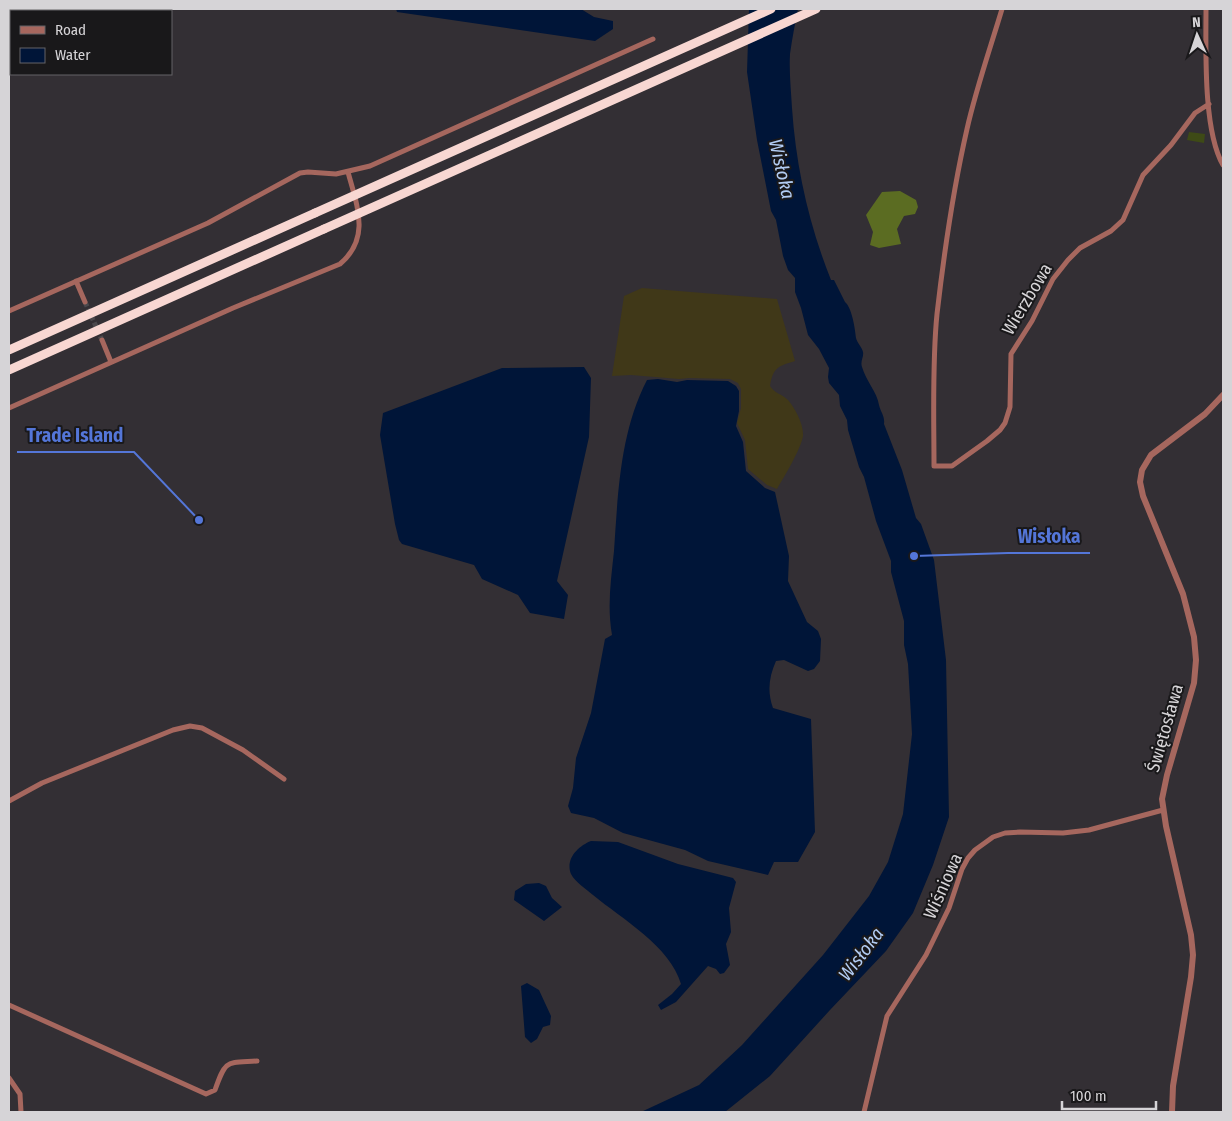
<svg xmlns="http://www.w3.org/2000/svg" width="1232" height="1121" font-family="'Fira Sans Condensed',sans-serif">
<style>
.green{fill:#3e4a16}
.forest{fill:#5b6c22}
.sand{fill:#403818}
.water{fill:#001538}
.lines{fill:none;stroke-linecap:round;stroke-linejoin:round}
.minor-tunnel{stroke:#4b484c;stroke-width:5;stroke-dasharray:5 2.5;stroke-linecap:butt}
.minor{stroke:#a6675e;stroke-width:5}
.tertiary{stroke:#a6675e;stroke-width:6}
.motorway{stroke:#f8d7d2;stroke-width:9}
.motorway-bridge{stroke:#f8d7d2;stroke-width:9}
.labels{text-anchor:middle;dominant-baseline:central;stroke-width:4;stroke-linejoin:round;paint-order:stroke}
.street-label{font-size:18px;fill:#d6d4d7;stroke:#19181a}
.water-label{font-size:19px;font-style:italic;fill:#b2ccf3;stroke:#19181a}
.leader{fill:none;stroke:#5476d8;stroke-width:2}
.callout-dot{fill:#5476d8;stroke:#19181a;stroke-width:2}
.callout-label{font-size:19px;text-anchor:middle;font-weight:bold;fill:#5476d8;stroke:#19181a;stroke-width:4;stroke-linejoin:round;paint-order:stroke}
</style>
<rect width="100%" height="100%" fill="#332f34"/>
<path class="green" d="M1189,132l16,2 -1,9 -17,-3z"/>
<path class="forest" d="M900,191l16,9 2,7 -3,7 -11,2 -7,13 4,15 -22,4 -9,-3 3,-13 -7,-17 16,-23z"/>
<path class="sand" d="M642,288l135,11 18,62c-16,5 -22,6 -25,25 4,7 12,8 18,14 7,8 16,25 15,36 -2,13 -19,41 -26,53l-10,-4 -19,-16 -3,-29 -8,-17 4,-15v-19l-3,-6 -8,-4 -41,-1 -10,1 -48,-4 -19,1 12,-80z"/>
<path class="water" d="M396,9h185l13,8 19,4v8l-18,12 -198,-29z
M749,9h49c-3,15 -6,30 -8,45 -1,18 1,36 2,54 4,59 17,117 39,172h3l11,22c7,6 10,26 11,36 1,5 6,9 7,14 1,5 -3,9 -1,15 4,14 15,25 17,38 2,8 6,11 5,19l18,46 14,48 5,6 13,36 12,100 3,157 -16,48 -20,48 -27,38 -56,59 -60,66 -45,36h-84l58,-27 43,-40 81,-90 46,-59 19,-34 15,-48 9,-80 -4,-70 -4,-19v-24l-13,-49v-11l-15,-40 -12,-44 -5,-10 -11,-37 -1,-10 -7,-14 -1,-11 -10,-12 -1,-6 1,-9 -10,-19 -11,-14 -7,-27 -6,-16v-14l-7,-8 -5,-14 -7,-36 -5,-9 -14,-71 -10,-68z
M584,367l7,11 -2,59 -32,144 11,14 -4,24 -34,-6 -12,-18 -36,-16 -8,-14 -72,-21 -3,-4 -4,-16 -15,-89 3,-22 119,-45z
M658,379l19,3 10,-2 41,1 8,5 3,5v20l-3,15 7,16 3,29 19,17 10,4 14,64 -1,25 19,41 11,9 3,8 -1,22 -6,8 -6,2 -24,-11 -8,1c-7,16 -9,30 -3,47l38,11 4,113 -17,30h-24l-6,13 -60,-14 -23,-11 -62,-17 -29,-15 -23,-5 -3,-7 5,-18 3,-30 15,-45 14,-74 7,-4c-5,-29 -1,-55 2,-84 4,-58 6,-119 33,-171z
M591,841l27,1 60,22 55,14 3,4 -7,26 2,24 -5,12 4,21 -6,8 -4,1 -4,-5 -8,-3 -32,36 -15,8 -3,-5 14,-11 9,-10c-11,-38 -59,-65 -88,-89 -7,-6 -18,-13 -22,-21 -6,-15 7,-28 20,-33z
M539,883l7,3 6,12 10,9 -18,14 -30,-21 1,-9 11,-7z
M527,983l12,7 12,26 -1,9 -7,2 -6,12 -6,4 -6,-6 -4,-51z"/>
<g class="lines">
<path class="minor-tunnel" d="M85,302l17,38"/>
<path class="minor" d="M1002,9c-12,40 -26,80 -35,120 -14,61 -23,124 -30,185 -5,49 -3,103 -3,152h18l35,-25 13,-11 5,-7 5,-16 1,-53 21,-33 21,-42 15,-19 12,-12 31,-17 12,-11 20,-45 28,-30 24,-32 14,-9
M1206,9c0,41 -3,121 17,156
M76,281l9,21
M9,311l199,-88 92,-50 8,-1 28,2 34,-8 283,-127
M102,340l9,22
M9,408l224,-100 107,-44c31,-26 17,-58 8,-92
M9,801l33,-18 131,-53 17,-4 12,2 41,22 41,29
M9,1005l197,89 9,-4c11,-31 11,-27 42,-29
M9,1078l11,16 1,18
M864,1112l23,-96 39,-61 23,-47 13,-39 6,-11 7,-8 18,-13 12,-4 15,-1 43,1 26,-3 74,-20"/>
<path class="tertiary" d="M1172,1112l1,-26 18,-109 2,-22 -2,-20 -25,-109 -4,-27 5,-24 27,-92 2,-23 -2,-23 -11,-43 -40,-98 -3,-14 2,-12 9,-15 54,-41 18,-19"/>
<path class="motorway" d="M9,350l306,-137
M9,370l315,-141"/>
<path class="motorway-bridge" d="M315,213l456,-204
M324,229l492,-220"/>
</g>
<g class="labels">
<g class="street-label">
<text transform="translate(1027 299) rotate(-59)">Wierzbowa</text>
<text transform="translate(1165 728) rotate(-74)">Świętosława</text>
<text transform="translate(943 886) rotate(-66)">Wiśniowa</text>
</g>
<g class="water-label">
<text transform="translate(782 169) rotate(77)">Wisłoka</text>
<text transform="translate(861 954) rotate(-53)">Wisłoka</text>
</g>
</g>
<path class="leader" d="M199 520L134 452H17M914 556L1008 553H1090"/>
<g class="callout-dot">
<circle cx="199" cy="520" r="5"/>
<circle cx="914" cy="556" r="5"/>
</g>
<g class="callout-label">
<text x="75" y="442">Trade Island</text>
<text x="1049" y="543">Wisłoka</text>
</g>
<rect width="1232" height="1121" fill="none" stroke="#d6d4d7" stroke-width="20"/>
<rect x="10" y="10" width="162" height="65" fill="#19181a" stroke="#656366"/>
<rect x="20" y="26" width="25" height="8" fill="#a6675e" stroke="#656366"/>
<text x="55" y="35" font-size="15" fill="#d6d4d7">Road</text>
<rect x="20" y="48" width="25" height="15" fill="#001538" stroke="#656366"/>
<text x="55" y="60" font-size="15" fill="#d6d4d7">Water</text>
<g transform="translate(1197 35) rotate(357)" stroke="#19181a" stroke-width="4" paint-order="stroke">
<path d="M0-4L9 19L0 12L-9 19Z" fill="#d6d4d7"/>
<text y="-8" font-size="14" font-weight="bold" text-anchor="middle" fill="#d6d4d7">N</text>
</g>
<path d="M1062 1101v8h94v-8" fill="none" stroke="#d6d4d7" stroke-width="2.5"/>
<text x="1070" y="1101" font-size="15" fill="#d6d4d7" stroke="#19181a" stroke-width="4" paint-order="stroke">100 m</text>
</svg>
